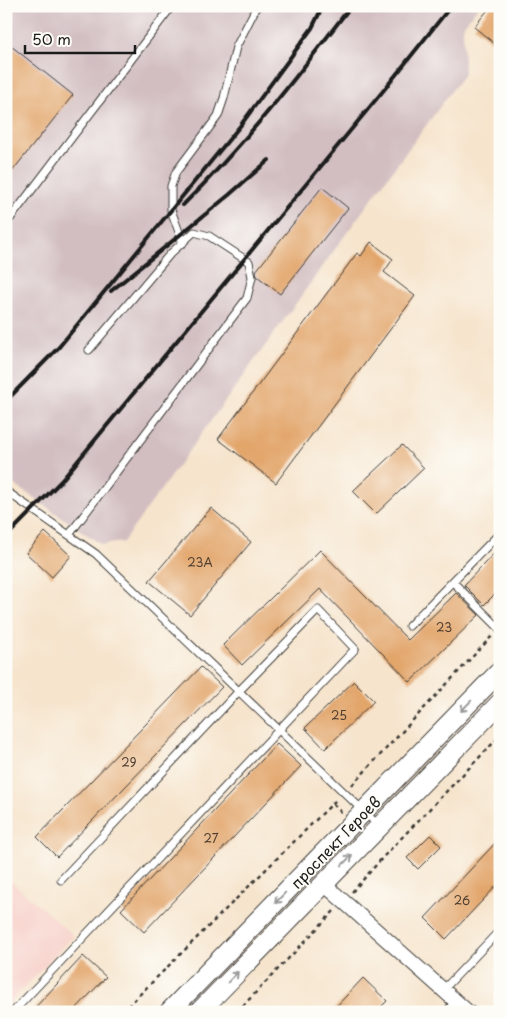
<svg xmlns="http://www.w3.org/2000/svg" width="506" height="1018" font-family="'Playpen Sans',sans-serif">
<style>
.built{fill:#f7d0c9}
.industrial{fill:#d2bec1}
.building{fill:#e2a56b}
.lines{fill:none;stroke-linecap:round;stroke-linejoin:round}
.service-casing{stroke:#3d3a36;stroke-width:9}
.minor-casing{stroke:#3d3a36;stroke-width:16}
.secondary-casing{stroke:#3d3a36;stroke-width:21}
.path{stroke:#3d3a36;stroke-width:2.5;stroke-dasharray:4 4;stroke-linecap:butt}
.service{stroke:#fff;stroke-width:7}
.minor{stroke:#fff;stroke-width:14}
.secondary{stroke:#fff;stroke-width:19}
.rail{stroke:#1c1c1c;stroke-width:4}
.oneway{stroke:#999}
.labels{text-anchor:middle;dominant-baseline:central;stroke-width:4;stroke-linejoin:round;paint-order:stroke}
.number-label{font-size:12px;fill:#4e3e30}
.street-label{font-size:15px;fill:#1c1c1c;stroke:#fdfcf7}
</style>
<rect width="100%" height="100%" fill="#fdfcf7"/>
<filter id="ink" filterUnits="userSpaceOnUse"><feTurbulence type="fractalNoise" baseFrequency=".02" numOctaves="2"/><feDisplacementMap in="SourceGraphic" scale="10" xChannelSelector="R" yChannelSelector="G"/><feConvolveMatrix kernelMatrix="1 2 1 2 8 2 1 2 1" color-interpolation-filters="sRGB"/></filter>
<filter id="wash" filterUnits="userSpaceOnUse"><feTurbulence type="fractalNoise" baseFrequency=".0096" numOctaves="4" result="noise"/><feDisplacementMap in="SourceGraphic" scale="20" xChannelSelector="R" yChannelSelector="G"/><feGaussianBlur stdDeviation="1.12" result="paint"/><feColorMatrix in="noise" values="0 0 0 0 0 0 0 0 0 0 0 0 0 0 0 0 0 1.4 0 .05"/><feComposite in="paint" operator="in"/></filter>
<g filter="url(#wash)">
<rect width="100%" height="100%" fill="#f6e4cc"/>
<path class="built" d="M6,877l68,59 -68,70z"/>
<path class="industrial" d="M6,6h473l-16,20 1,48 -105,142 -236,326 -21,3 -96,-66z"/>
<g id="blocks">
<path class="building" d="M491,6h9v32l-5,6 -21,-17z
M6,42l67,53 -67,84z
M322,187l26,21 -68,86 -23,-18 -1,-5z
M371,242l22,17 -9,13 31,24 -139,187 -58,-44 139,-186 4,3z
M402,445l22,23 -48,46 -23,-23z
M211,508l40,34 -61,73 -41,-34z
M45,532l26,24 -19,21 -26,-24z
M500,547v42l-16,16 -20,-20z
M320,550l88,90 48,-47 23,22 -69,67 -90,-93 -78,76 -19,-20z
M201,667l21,20 -165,170 -20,-20z
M354,681l20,20 -49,48 -20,-21z
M277,744l24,22 -157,166 -23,-22z
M430,835l11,11 -23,23 -11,-11z
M500,838v44l-54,57 -21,-21z
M83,956l23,21 -33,35h-42z
M363,978l24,23 -11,11h-45z"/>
</g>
</g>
<g filter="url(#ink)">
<use href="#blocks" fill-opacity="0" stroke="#3d3a36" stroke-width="1"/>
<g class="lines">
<g class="service-casing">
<path id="service" d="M6,224l166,-218
M183,243l-12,-33v-24l5,-14 42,-56 6,-18 12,-51 21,-41
M6,491l90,63 283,272
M69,535l178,-237 5,-21 -3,-15 -40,-26 -15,-4 -24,22 -81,96
M453,582l47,47
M409,626l91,-93
M444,989l56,-59
M13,1012l342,-363 -37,-39 -78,80 -179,190
M446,1012l10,-11"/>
</g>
<g class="minor-casing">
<path id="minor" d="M324,884l144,128"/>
</g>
<g class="secondary-casing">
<path id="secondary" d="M169,1012l331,-341
M199,1012l301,-309"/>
</g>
<path class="path" d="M352,785l140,-149
M333,804l8,8
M352,892l33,-37 115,-119
M122,1012l215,-213
M237,1012l98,-102"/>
<use href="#service" class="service"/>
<use href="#minor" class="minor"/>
<use href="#secondary" class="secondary"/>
<path class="rail" d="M183,205c62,-61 115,-130 168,-199
M111,291l118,-96 40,-35
M6,401l53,-54 181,-221 72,-98 11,-22
M6,537l56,-57 321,-389 68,-85"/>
</g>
<defs><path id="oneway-shaft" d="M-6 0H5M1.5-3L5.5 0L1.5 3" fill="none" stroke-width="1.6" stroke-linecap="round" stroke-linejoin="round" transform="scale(1.25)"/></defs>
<g class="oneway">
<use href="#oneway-shaft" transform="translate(466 706) rotate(134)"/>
<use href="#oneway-shaft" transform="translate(347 860) rotate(-46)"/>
<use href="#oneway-shaft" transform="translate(280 898) rotate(134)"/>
<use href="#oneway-shaft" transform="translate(233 977) rotate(-46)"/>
</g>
</g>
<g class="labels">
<g class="number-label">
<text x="200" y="562">23А</text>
<text x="444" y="627">23</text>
<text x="339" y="715">25</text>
<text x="129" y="762">29</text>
<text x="211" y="838">27</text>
<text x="462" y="900">26</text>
</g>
<g class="street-label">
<text transform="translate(335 842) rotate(-46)">проспект Героев</text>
</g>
</g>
<rect width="506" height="1018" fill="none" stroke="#fdfcf7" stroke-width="25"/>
<path d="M25 45v8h110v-8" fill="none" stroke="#1c1c1c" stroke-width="2.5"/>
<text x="32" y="45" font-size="15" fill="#1c1c1c" stroke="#fdfcf7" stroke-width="4" paint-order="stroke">50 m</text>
</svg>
